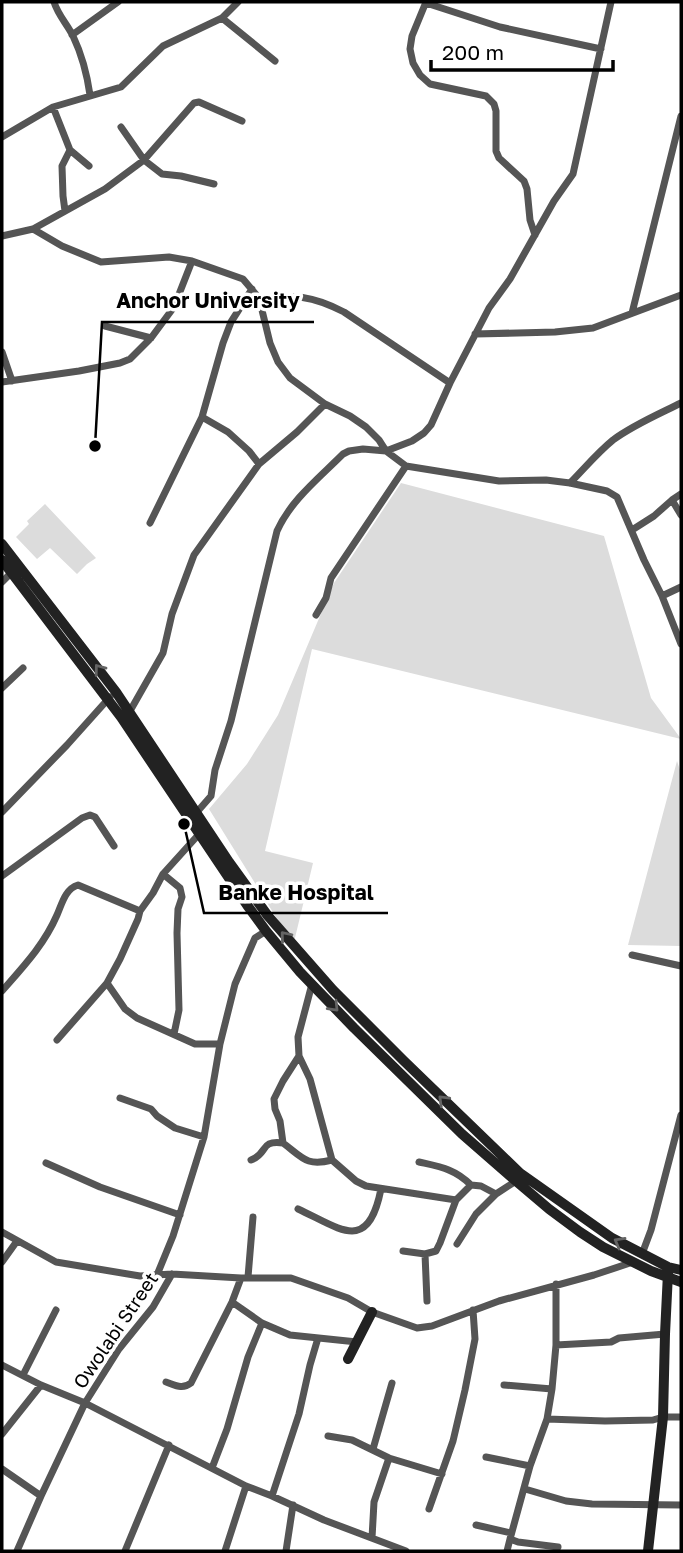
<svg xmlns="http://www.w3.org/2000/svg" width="683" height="1553" font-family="'Golos Text',sans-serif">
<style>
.green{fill:#dcdcdc}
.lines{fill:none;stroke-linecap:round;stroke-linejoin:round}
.street{stroke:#555;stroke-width:7}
.secondary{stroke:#222;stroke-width:10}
.oneway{stroke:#646464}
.labels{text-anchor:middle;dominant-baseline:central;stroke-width:7;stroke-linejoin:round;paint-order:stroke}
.street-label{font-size:19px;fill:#000;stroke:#fff}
.leader{fill:none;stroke:#000;stroke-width:2.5}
.callout-dot{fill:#000;stroke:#fff;stroke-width:2.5}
.callout-label{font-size:21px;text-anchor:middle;font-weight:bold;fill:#000;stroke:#fff;stroke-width:7;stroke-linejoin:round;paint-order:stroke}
</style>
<rect width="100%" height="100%" fill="#fff"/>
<path class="green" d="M401,483l203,53 47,162 30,41 -369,-90 -47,202 48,12 -19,79 -15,-20 -70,-113 38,-45 31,-49 56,-132z
M45,504l51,54 -9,6 -10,10 -27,-26 -13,11 -21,-22 13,-13 -2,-3z
M677,761l4,12v173l-53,-1z"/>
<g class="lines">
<path class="street" d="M54,2c4,13 13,22 19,34 9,19 14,38 17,59
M426,2l-14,34 -2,13 3,14 7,12 10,9 56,12 8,8 2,7v40l3,7 25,23 3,8 3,31 5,15
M426,3l74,24 101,22
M222,18l53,43
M72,35l46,-33
M53,107l17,43 19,16
M121,127l23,33 18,14 19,2 33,8
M2,137l51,-30 68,-20 42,-41 59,-28 16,-16
M65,211l-2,-15 -1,-30 8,-16
M33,229l29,17 39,16 68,-5 23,4 51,18 16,19 11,45 8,19 12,16 35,26 25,12 16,11 13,13 7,11 20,15 93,15 47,-1 24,3 37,8 10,6 27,63 18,36 19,48
M2,236l31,-7 72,-40 39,-29 50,-57 5,-1 43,19
M259,298c36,-3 52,-3 85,14l106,71
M632,313l49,-197
M105,326l46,12
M475,334l80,-2 38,-4 88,-33
M2,352l10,29
M2,382l77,-11 41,-8 10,-4 21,-21 23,-31 18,-46
M202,417l26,15 21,19 10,13
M570,483c14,-14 27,-30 43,-43 20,-15 46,-26 68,-37
M672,500l9,15
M150,523l52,-106 21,-74 8,-21 21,-33
M632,530l22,-14 18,-16 9,-6
M2,582l10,-10
M662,596l19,-9
M316,615l10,-17 5,-20 75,-112
M2,688l21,-20
M130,711l33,-58 9,-39 22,-59 65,-91 38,-32 28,-28
M2,812l65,-67 43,-48
M197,812l14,-16 4,-26 16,-49 46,-190c14,-31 42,-53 66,-77l6,-3 14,-2 23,2 26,-10 12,-8 7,-8 19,-42 39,-75 21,-29 44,-78 19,-27 38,-172
M163,874l17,14 2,9 -4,12 -1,24 2,77 -5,24
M2,876l80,-58 8,-3 5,2 19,29
M632,955l49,11
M107,983l18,26 12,9 58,26h25
M312,984l-14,53 1,19 11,23 22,81 24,21 10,5 90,14
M2,991c21,-24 42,-46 55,-76 5,-11 8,-26 21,-30l62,26
M57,1040l50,-57 13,-24 18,-40 2,-8 13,-18 10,-19 37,-41
M299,1056l-16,25 -9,18 1,10 5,12 3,22c19,14 23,24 49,17
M120,1098l31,11 6,7 18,12 29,9
M251,1160c18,-7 8,-20 32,-17
M419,1162c22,5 36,7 52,23
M46,1163l54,24 80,28
M298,1209c43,20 70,45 83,-20
M2,1232l54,30 84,14 32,-2 69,4h50l57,20 24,14 45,16 15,-2 67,-25 95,-26 39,-13
M457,1244l19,-30 20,-20
M403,1251l22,3 11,-3 4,-8 16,-43 15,-15 10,1 15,8 20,-13 2,-4
M425,1254l2,47
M642,1254l9,-24 30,-115
M2,1262l15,-21
M157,1275l16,-39 31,-99 16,-93 15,-60 20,-46 11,-7
M248,1277l5,-60
M556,1284v61l-4,44 -5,30 -17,47 -20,73 8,3 40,5
M232,1302l30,21 28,12 67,7
M556,1345l55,-3 8,-4 46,-4
M2,1365l39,20 44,18 161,83 26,10 52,24 82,31
M23,1375l33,-65
M166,1382c9,3 16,8 25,1l41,-81 9,-24
M504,1385l48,4
M547,1419l58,2 48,-1 10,-3h18
M2,1434l39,-49
M328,1436l24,4 37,18 53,16
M373,1449l19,-66
M486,1457l44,9
M212,1468l15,-39 21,-72 14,-34
M2,1469l39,27
M525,1489l41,12 26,3 89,1
M272,1496l27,-82 11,-49 8,-27
M429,1509l24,-68 12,-51 10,-51 -2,-29
M476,1525l35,8
M372,1538l2,-36 15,-44
M17,1551l24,-55 44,-93 34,-54 34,-42 19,-33
M125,1551l44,-106
M225,1551l21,-65
M286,1551l7,-46
M507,1551l3,-12"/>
<path class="secondary" d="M2,544l114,148 113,170 39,54 65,74 71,71 116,112 92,65 56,29 13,3
M2,560l119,157 126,188 19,26 34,41 54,56 108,106 54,47 33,28 31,23 23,15 48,24 30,11
M348,1359l24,-47
M648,1551l15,-134 2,-83 3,-61"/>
</g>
<defs><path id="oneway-chevron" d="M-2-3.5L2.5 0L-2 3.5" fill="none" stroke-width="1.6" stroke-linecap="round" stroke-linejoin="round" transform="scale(1.75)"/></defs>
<g class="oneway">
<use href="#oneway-chevron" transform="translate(99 669) rotate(-127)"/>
<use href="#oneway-chevron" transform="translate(285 936) rotate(-130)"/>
<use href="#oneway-chevron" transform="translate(334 1007) rotate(46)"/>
<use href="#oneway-chevron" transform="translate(443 1100) rotate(-136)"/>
<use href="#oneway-chevron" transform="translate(619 1242) rotate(-151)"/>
</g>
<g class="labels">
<g class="street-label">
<text transform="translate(115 1330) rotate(-56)">Owolabi Street</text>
</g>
</g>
<path class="leader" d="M95 446L102 322H314M184 824L204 913H388"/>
<g class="callout-dot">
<circle cx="95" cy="446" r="7"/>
<circle cx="184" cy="824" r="7"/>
</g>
<g class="callout-label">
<text x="208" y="308">Anchor University</text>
<text x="296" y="900">Banke Hospital</text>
</g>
<rect width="683" height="1553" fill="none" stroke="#000000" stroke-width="7"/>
<path d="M431 60v10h182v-10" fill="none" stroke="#000000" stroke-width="3.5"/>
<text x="442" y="60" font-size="21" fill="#000000" stroke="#ffffff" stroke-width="5" paint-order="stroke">200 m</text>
</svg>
